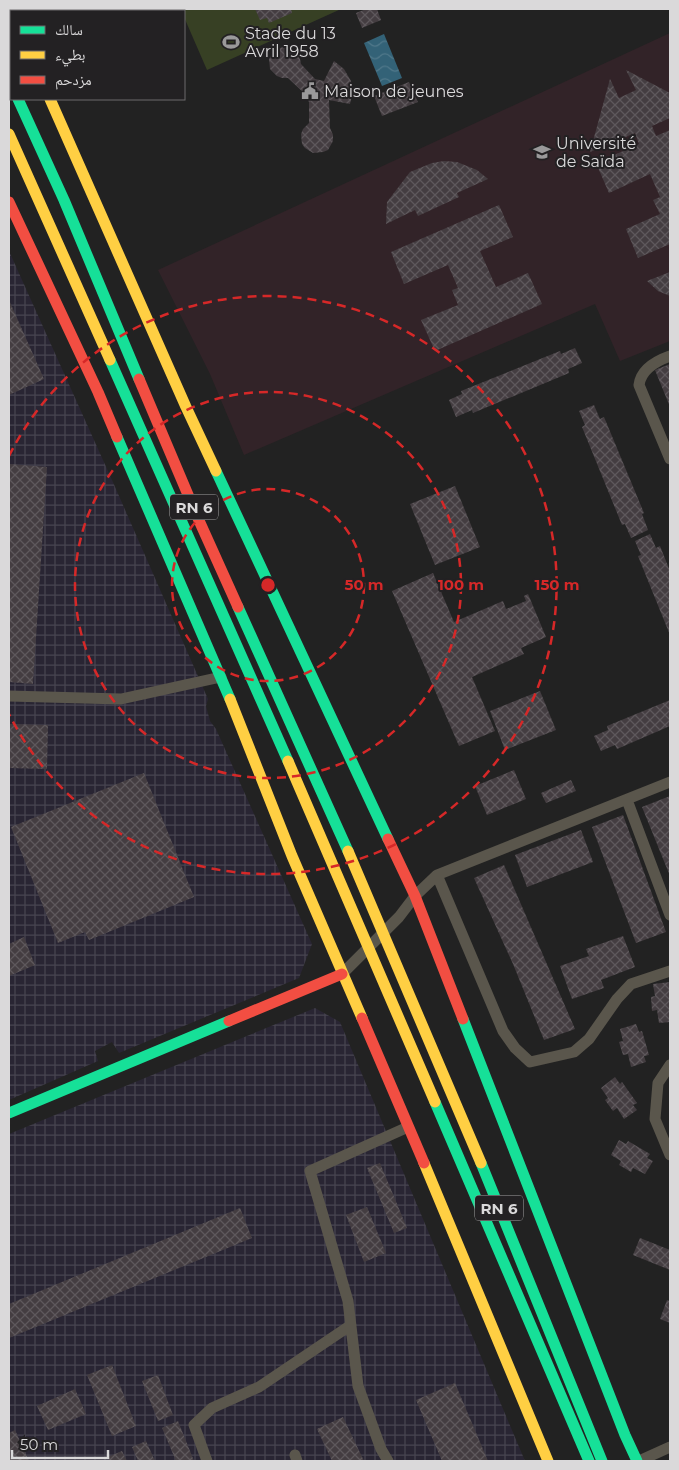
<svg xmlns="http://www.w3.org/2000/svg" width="679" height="1470" font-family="Montserrat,'Noto Naskh Arabic',sans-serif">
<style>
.industrial{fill:url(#industrial-grid)}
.education{fill:#322328}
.garden{fill:#374024}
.water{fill:url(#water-waves)}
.building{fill:url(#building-cross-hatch)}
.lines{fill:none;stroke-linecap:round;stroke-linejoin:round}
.street{stroke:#5a564c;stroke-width:11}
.fast{stroke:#16e098;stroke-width:11}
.slow{stroke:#ffcf43;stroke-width:11}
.jam{stroke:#f24e42;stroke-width:11}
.ring{fill:none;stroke:#d62828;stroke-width:2.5;stroke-dasharray:9 6}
.labels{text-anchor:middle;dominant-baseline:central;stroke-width:4;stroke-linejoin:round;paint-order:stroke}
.shield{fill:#232123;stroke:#a3a2a3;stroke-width:1}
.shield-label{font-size:15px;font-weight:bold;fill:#dad9da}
.poi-label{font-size:16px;fill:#dad9da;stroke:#232123;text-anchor:start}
.centre{fill:#d62828;stroke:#232123;stroke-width:2.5}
.ring-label{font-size:15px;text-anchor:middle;font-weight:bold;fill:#d62828;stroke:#232123;stroke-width:4;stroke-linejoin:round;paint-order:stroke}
</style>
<defs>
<pattern id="industrial-grid" width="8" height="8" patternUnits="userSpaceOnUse" patternTransform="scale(1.25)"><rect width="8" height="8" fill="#292533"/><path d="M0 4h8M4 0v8" fill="none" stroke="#474450"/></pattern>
<pattern id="water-waves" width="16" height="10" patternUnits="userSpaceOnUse" patternTransform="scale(1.25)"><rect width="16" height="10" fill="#336277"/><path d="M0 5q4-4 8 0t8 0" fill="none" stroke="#50788a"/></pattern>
<pattern id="building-cross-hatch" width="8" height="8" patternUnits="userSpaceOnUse" patternTransform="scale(1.25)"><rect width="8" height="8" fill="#443d41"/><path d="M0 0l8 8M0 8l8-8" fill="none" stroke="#5e585c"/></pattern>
</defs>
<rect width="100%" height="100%" fill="#222"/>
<path class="industrial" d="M9,251l103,229 96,219 -2,7 4,15 6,8 96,215 -13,34 -180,75 -7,-11 -17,9 3,10 -89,39z
M315,1008l25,14 185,439h-516v-327z"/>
<path class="education" d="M670,33v308l-50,20 -25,-57 -351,151 -34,-81 -52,-104z"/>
<path class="garden" d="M180,9h161l-134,61 -23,-53v-6h-3z"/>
<path class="water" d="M384,34l18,44 -20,8 -18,-43z"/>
<path class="building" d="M255,9h36l1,4 -23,10 -2,-5 -7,2z
M366,9h11l4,11 -19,8 -6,-15z
M285,46l10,4 5,9 1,5 14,15 9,2 10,-20 10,8 7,12 1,14 -2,9 -21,-4 1,28 3,7v6l-5,9 -5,2 -10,1 -8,-5 -3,-4 -1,-10 2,-5 6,-6v-21l-5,-9 -16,-15h-6l-5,-2 -7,-7 -1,-10 3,-5 3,-4z
M626,70l44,23v25l-18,8 4,10 14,-6v114l-32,14 -12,-29 34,-15 -7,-14 7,-3 -10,-23 -41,19 -13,-30 43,-19 -4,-11 -45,19 20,-73 9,19 17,-8z
M409,82l9,20 -36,14 -8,-20z
M444,161l13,1 20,8 11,9 -31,14 2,4 -41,19 -3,-6 -29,14 1,-22 23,-30 22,-9z
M499,205l14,32 -33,14 16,36 32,-14 14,31 -107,47 -14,-31 37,-15 -6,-15 6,-2 -10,-23 -44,19 -13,-32z
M670,272v24l-12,-5 -11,-10z
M9,300l35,79 -35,16z
M575,348l7,15 -14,6 1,4 -96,40 -1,-3 -16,7 -7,-17 13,-6 -1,-3 99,-40 1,3z
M670,364v43l-15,-37z
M594,405l6,14 4,-2 40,96 -2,1 6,16 -17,8 -6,-14 -3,1 -40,-98 3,-2 -6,-14z
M9,464l38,3 -14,217 -24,-2z
M455,486l25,61 -45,18 -25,-61z
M650,534l6,14 4,-2 10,25v64l-32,-79 3,-1 -6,-14z
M433,573l21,49 49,-21 3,8 20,-8 -2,-5 4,-2 18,43 -25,11 3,6 -52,23 23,54 -36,15 -67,-155z
M540,691l16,39 -51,20 -15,-39z
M670,700v26l-53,23 -2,-4 -14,6 -7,-15 14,-6 -1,-4z
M9,724l39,1 -1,44 -38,-1z
M514,770l12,29 -39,16 -12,-29z
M144,773l50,124 -105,43 -4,-8 -27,11 -47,-116z
M571,780l5,11 -30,12 -5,-10z
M670,796v80l-28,-69z
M623,815l43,117 -30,11 -44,-116z
M581,830l12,32 -66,25 -12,-32z
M504,865l71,164 -31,11 -31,-76 -39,-86z
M623,936l12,31 -34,13 3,8 -32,11 -12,-33 29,-10 -3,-7z
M24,937l11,28 -26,11v-32z
M670,982v40l-11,1 -2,-13 -5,1 -1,-14 4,-1 -2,-12z
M636,1024l3,8 3,-1 7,24 -5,1 2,6 -15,5 -3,-13 -5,1 -4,-13 4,-1 -3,-12z
M615,1077l5,7 2,-2 15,21 -4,2 4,5 -13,9 -7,-11 -4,3 -8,-11 3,-2 -7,-10z
M619,1140l7,4 2,-3 22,13 -3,4 6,3 -8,13 -12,-6 -2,4 -12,-7 2,-4 -10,-6z
M380,1163l27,65 -13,5 -27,-65z
M367,1207l19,46 -22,9 -18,-47z
M240,1208l12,30 -243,100v-34z
M640,1238l30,12v20l-37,-15z
M667,1300l3,1v22l-10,-4z
M112,1365l24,61 -24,10 -25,-61z
M158,1375l15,40 -15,6 -16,-40z
M455,1383l33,78h-46l-26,-61z
M75,1389l11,25 -38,16 -11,-24z
M343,1417l21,44h-32l-15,-32z
M178,1421l16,40h-18l-14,-33z
M15,1430l14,31h-20v-28z
M146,1441l9,20h-17l-6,-14z
M122,1451l5,10h-17l-2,-4z"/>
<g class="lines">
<path class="street" d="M670,356c-14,5 -29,13 -31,29l31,74
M9,696l112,3 100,-22
M627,800l43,115
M437,875l66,156 12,17 15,14 44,-10 15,-13 28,-40 14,-15 39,-13
M342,974l57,-57 16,-21 22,-21 233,-93
M670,1065l-12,18 -3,36 15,36
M295,1455l2,6
M207,1461l-13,-36 18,-17 47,-21 92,-62
M388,1461l-7,-12 -23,-63 -10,-85 -38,-130 98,-44
M639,1461l31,-14"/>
<path class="fast" d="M10,9l1,3
M9,78l2,6
M18,99l46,101 75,179
M110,360l178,401
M117,437l113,262
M216,471l172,368
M238,607l110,244
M463,1019l162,416 12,26
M435,1102l154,359
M9,1113l220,-92
M481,1163l121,298"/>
<path class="slow" d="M50,99l136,308 30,64
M9,134l101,226
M230,699l62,157 70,162
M288,761l147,341
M348,851l133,312
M424,1163l124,298"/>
<path class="jam" d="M9,202l89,190 19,45
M139,379l58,137 41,91
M388,839l27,57 48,123
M362,1018l62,145
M229,1021l113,-47"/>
</g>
<g class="ring">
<circle cx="268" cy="585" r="96"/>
<circle cx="268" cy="585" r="193"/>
<path d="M9 456A289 289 0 1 1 9 714"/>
</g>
<defs>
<g id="stadium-bare" transform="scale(1.35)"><path d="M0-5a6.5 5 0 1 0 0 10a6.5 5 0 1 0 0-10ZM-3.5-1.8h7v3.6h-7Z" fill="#9a999a" stroke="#232123" stroke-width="2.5" paint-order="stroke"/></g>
<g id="civic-bare" transform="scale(1.35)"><path d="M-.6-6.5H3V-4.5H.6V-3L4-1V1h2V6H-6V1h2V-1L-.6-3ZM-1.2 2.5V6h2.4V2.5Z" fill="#9a999a" stroke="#232123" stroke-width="2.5" paint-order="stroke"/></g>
<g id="university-bare" transform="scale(1.35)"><path d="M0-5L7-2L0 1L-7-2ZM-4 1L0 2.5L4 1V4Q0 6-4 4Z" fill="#9a999a" stroke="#232123" stroke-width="2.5" paint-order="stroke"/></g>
</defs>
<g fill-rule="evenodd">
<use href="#stadium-bare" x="231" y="42"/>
<use href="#civic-bare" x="310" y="91"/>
<use href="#university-bare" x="542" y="152"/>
</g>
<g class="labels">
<g class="shield">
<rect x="170" y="494.5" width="48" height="25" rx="4"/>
<rect x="475" y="1195.5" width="48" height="25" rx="4"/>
</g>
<g class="shield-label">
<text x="194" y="507">RN 6</text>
<text x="499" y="1208">RN 6</text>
</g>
<g class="poi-label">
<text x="245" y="33">Stade du 13<tspan x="245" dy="18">Avril 1958</tspan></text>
<text x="324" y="91">Maison de jeunes</text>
<text x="556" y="143">Université<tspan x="556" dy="18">de Saïda</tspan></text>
</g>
</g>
<circle cx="268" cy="585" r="8" class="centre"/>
<g class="ring-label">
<text x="364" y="590">50 m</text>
<text x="461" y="590">100 m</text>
<text x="557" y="590">150 m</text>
</g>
<rect width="679" height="1470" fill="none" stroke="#dad9da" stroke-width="20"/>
<rect x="10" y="10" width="175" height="90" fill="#232123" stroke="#6c6b6c"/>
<rect x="20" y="26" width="25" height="8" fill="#16e098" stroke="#6c6b6c"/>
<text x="55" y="35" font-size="15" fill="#dad9da">سالك</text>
<rect x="20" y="51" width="25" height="8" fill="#ffcf43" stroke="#6c6b6c"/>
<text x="55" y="60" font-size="15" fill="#dad9da">بطيء</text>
<rect x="20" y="76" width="25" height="8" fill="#f24e42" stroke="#6c6b6c"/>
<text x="55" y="85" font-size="15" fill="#dad9da">مزدحم</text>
<path d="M12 1450v8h96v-8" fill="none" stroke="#dad9da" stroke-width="2.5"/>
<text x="20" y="1450" font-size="15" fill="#dad9da" stroke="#232123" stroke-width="4" paint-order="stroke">50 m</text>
</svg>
